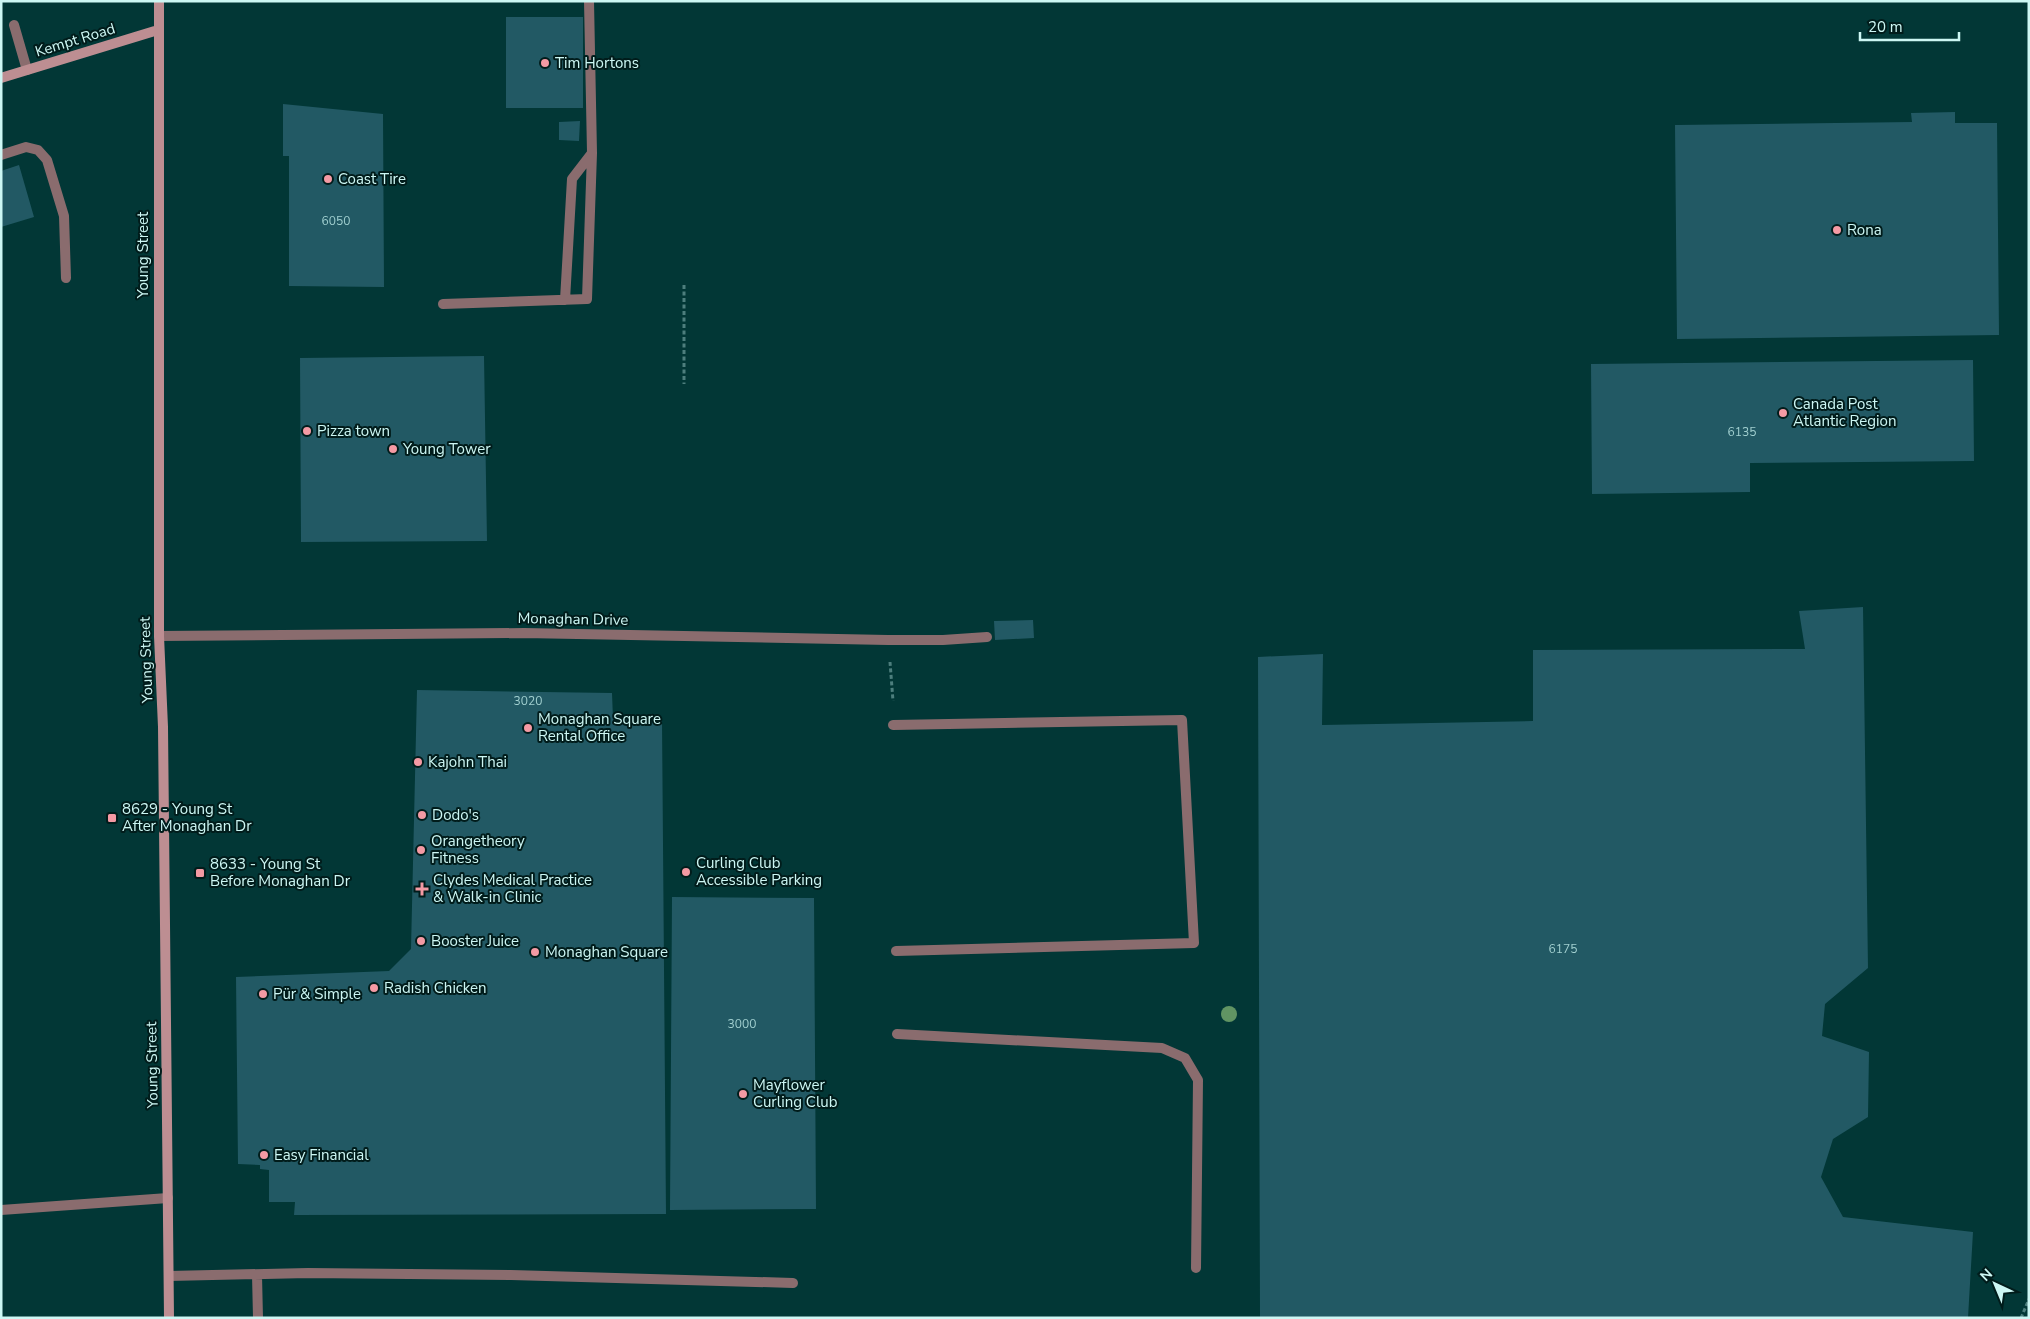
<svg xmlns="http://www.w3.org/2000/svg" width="2030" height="1319" font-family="'Nunito Sans',sans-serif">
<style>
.building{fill:#225964}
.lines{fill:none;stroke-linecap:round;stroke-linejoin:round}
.path{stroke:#4d7e7d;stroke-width:3;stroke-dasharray:4 2.5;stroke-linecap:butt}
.lane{stroke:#8a6c6e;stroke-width:10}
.street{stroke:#8a6c6e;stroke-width:10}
.secondary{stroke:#bd8e92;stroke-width:10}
.tree{fill:#619463}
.poi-dot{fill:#f49aa4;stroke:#011c1b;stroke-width:2}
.labels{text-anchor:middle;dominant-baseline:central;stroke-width:4;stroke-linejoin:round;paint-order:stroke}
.number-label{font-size:12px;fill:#a2d0d0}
.street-label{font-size:15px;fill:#cdf7f4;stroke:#011c1b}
.poi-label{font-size:15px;fill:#cdf7f4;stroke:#011c1b;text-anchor:start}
</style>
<rect width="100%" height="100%" fill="#023736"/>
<path class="building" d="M506,17h77v91h-77z
M283,104l100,10 1,173 -95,-1v-130h-6z
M1955,112v11h42l2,212 -322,4 -2,-214 237,-3 -1,-9z
M580,121l-1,20 -20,-1v-18z
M19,165l15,52 -33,10v-56z
M484,356l3,185 -186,1 -1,-184z
M1973,360l1,101 -224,2v29l-158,2 -1,-130z
M1863,607l5,361 -43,36 -3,32 47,16 -1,65 -35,22 -12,38 22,40 130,15 -5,86h-708l-2,-661 65,-3 -1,71 211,-4v-71l272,-1 -6,-38z
M1033,620l1,18 -39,2 -1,-19z
M417,690l195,3 1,26 49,1 4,494 -372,1 1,-13h-26v-32l-9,-1v-4l-22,-1 -2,-187 153,-6 22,-22z
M672,897l142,1 2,311 -146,1z"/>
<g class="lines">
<path class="path" d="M684,285v99
M890,662l3,39
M2021,1318l8,-19"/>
<path class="lane" d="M14,25l13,45
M1,155l25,-8 12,3 9,10 17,56 2,62
M565,300l7,-121 20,-26
M443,304l144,-5 5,-146 -3,-152
M893,725l289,-5 12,223 -298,8
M897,1034l265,14 23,10 13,22 -2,188
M1,1210l167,-12
M257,1275l1,43
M169,1276l139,-3 203,2 282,8"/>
<path class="street" d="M159,636l365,-3 364,7h55l44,-3"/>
<path class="secondary" d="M159,1v635l4,91 6,591
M1,78l157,-48"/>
</g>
<circle class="tree" cx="1229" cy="1014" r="8"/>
<g class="poi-dot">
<circle cx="545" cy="63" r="5"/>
<circle cx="328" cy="179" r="5"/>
<circle cx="1837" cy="230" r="5"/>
<circle cx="1783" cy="413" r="5"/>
<circle cx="307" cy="431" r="5"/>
<circle cx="393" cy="449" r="5"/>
<circle cx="528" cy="728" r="5"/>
<circle cx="418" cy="762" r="5"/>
<circle cx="422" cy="815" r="5"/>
<rect x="107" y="813" width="10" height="10" rx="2.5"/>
<circle cx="421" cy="850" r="5"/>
<circle cx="686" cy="872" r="5"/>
<rect x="195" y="868" width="10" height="10" rx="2.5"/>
<path d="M419.5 881.5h5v5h5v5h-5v5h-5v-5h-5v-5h5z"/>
<circle cx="421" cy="941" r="5"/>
<circle cx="535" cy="952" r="5"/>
<circle cx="374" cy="988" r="5"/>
<circle cx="263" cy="994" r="5"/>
<circle cx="743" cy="1094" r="5"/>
<circle cx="264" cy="1155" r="5"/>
</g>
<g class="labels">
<g class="number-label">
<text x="336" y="221">6050</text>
<text x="1742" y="432">6135</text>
<text x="528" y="701">3020</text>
<text x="1563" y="949">6175</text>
<text x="742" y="1024">3000</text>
</g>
<g class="street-label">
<text transform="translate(75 40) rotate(-17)">Kempt Road</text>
<text transform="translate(143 255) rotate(-90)">Young Street</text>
<text transform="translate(573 619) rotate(1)">Monaghan Drive</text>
<text transform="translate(146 660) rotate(-92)">Young Street</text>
<text transform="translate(152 1065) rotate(-91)">Young Street</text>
</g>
<g class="poi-label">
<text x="555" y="63">Tim Hortons</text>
<text x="338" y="179">Coast Tire</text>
<text x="1847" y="230">Rona</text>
<text x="1793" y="404">Canada Post<tspan x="1793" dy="17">Atlantic Region</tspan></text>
<text x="317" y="431">Pizza town</text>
<text x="403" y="449">Young Tower</text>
<text x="538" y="719">Monaghan Square<tspan x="538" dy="17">Rental Office</tspan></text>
<text x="428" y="762">Kajohn Thai</text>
<text x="122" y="809">8629 - Young St<tspan x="122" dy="17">After Monaghan Dr</tspan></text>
<text x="432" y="815">Dodo's</text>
<text x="431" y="841">Orangetheory<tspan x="431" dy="17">Fitness</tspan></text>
<text x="696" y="863">Curling Club<tspan x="696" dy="17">Accessible Parking</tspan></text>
<text x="210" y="864">8633 - Young St<tspan x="210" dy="17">Before Monaghan Dr</tspan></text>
<text x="433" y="880">Clydes Medical Practice<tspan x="433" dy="17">&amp; Walk-in Clinic</tspan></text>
<text x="431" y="941">Booster Juice</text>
<text x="545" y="952">Monaghan Square</text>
<text x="384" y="988">Radish Chicken</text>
<text x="273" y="994">Pür &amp; Simple</text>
<text x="753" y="1085">Mayflower<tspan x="753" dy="17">Curling Club</tspan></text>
<text x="274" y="1155">Easy Financial</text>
</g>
</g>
<rect width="2030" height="1319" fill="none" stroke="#cdf7f4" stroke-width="5"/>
<g transform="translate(1995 1284) rotate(316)" stroke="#011c1b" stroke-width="4" paint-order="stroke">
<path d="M0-4L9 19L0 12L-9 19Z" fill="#cdf7f4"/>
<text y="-8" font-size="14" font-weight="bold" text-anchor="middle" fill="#cdf7f4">N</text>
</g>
<path d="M1860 32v8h99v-8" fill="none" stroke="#cdf7f4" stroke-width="2.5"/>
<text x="1868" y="32" font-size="15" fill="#cdf7f4" stroke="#011c1b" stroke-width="4" paint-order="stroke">20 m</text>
</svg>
